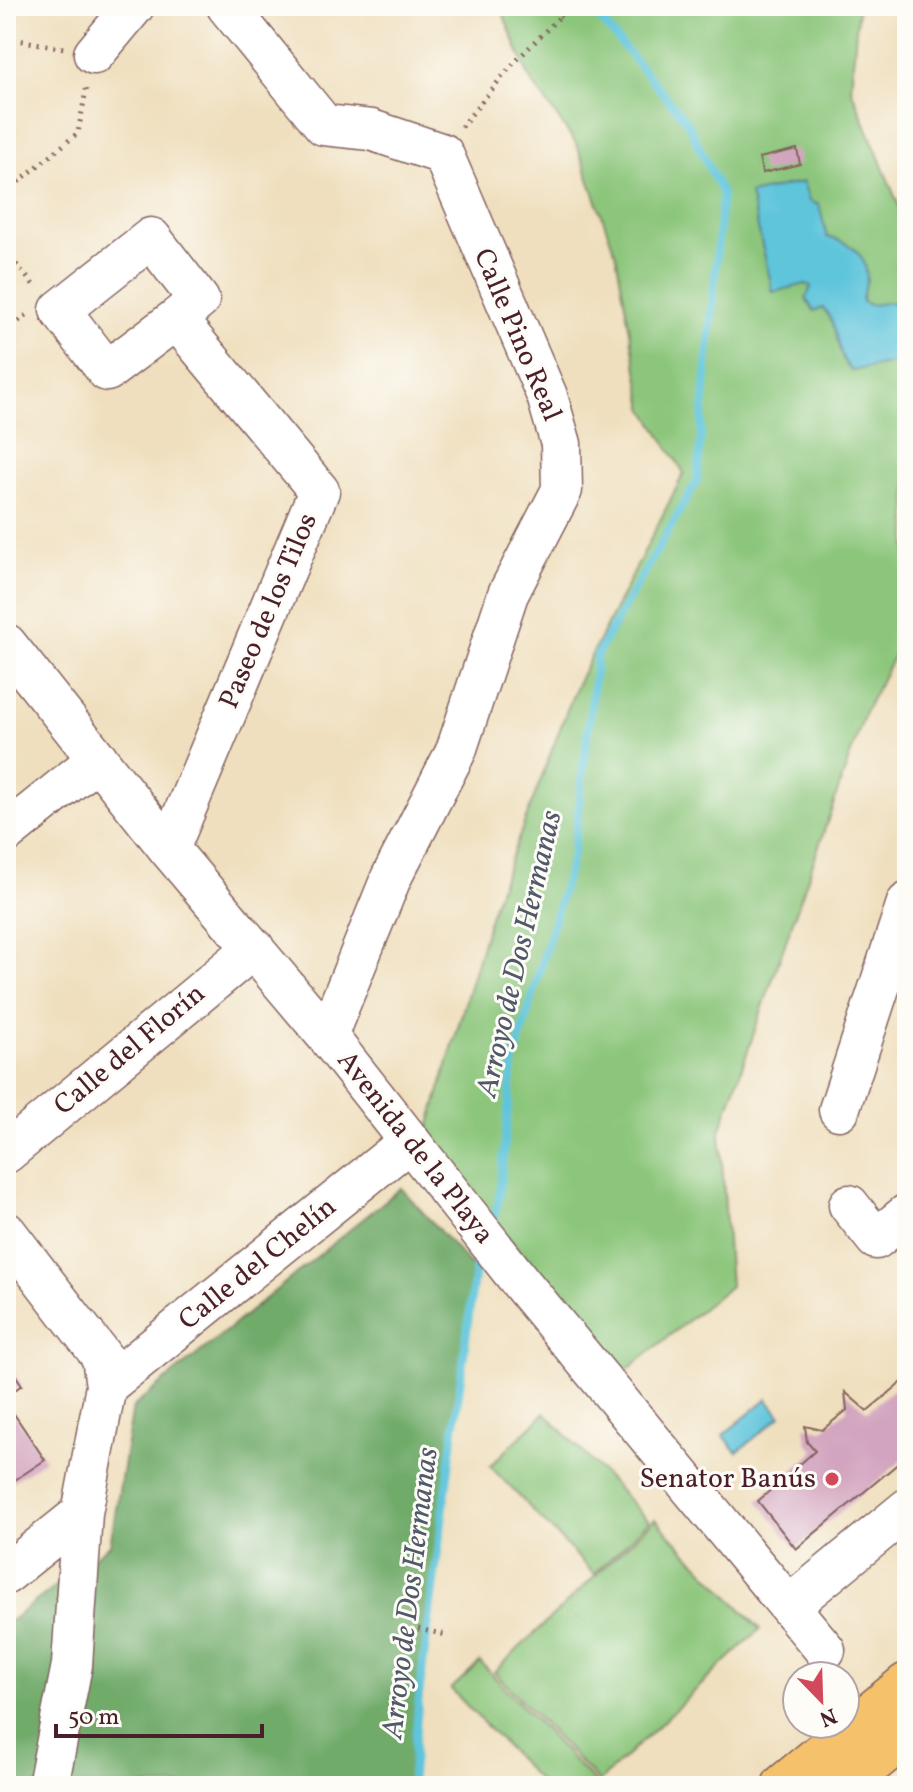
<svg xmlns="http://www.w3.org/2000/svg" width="913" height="1792" font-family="Vollkorn,serif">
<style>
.green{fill:#8cc67b;stroke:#6b7253;stroke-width:2}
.forest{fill:#71ab6b;stroke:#5e654b;stroke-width:2}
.water{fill:#5ec5db;stroke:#547283;stroke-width:2}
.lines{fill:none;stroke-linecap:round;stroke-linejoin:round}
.stream{stroke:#5ec5db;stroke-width:8}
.building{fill:#d3a4bf}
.minor-casing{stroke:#84625e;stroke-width:43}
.highway-casing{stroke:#84625e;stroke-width:47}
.path{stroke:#84625e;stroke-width:5;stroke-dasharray:2 6;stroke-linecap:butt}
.minor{stroke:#fff;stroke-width:40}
.highway{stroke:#f5c16b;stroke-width:44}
.poi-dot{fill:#d1495b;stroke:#fdfcf7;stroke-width:3}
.labels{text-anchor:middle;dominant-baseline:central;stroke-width:6;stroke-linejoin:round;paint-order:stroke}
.street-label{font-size:28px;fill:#4a1f2b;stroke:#fdfcf7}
.poi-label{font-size:28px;fill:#4a1f2b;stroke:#fdfcf7;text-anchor:end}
.water-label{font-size:30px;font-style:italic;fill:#515969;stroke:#fdfcf7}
</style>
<rect width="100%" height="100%" fill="#fdfcf7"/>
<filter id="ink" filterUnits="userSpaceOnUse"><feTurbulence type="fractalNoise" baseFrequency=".0125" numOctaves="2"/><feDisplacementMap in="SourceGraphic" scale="16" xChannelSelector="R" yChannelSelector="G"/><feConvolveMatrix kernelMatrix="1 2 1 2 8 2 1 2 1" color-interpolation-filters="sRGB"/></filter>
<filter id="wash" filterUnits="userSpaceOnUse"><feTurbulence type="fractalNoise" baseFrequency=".006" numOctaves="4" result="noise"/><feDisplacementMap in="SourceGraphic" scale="32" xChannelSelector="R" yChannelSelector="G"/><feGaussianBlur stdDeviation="1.8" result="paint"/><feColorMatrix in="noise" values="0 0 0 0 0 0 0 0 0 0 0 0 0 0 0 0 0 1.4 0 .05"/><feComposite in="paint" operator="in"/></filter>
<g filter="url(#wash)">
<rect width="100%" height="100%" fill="#efdfbe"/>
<path class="green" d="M518,6h340l-7,83 56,137v392l-8,28 -33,64 -146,421 10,155 -109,89 -195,-237 68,-235 83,-219 107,-211 -40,-65 -28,-153 -39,-110 -47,-66 -26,-63z
M545,1413l104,108 -55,53 -104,-108z
M655,1519l105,110 -161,153 -105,-110z
M480,1662l116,122 -1,2h-51l-93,-97z"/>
<path class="forest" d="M401,1188l74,82 -56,426 -8,90h-405v-162l104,-79 23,-138z"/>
<path class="water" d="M803,182l6,19 10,4 8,32c20,5 38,13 40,39 0,9 -5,17 -5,26l8,3 23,-3c13,16 14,37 14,57l-9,7 -6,-3 -40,8c-17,-14 -12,-45 -29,-63l-9,3 -8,-12 5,-13 -5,-2 -33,8 -23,-98z
M767,1399l14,17 -44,36 -14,-17z"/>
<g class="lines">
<path class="stream" d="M491,1224l7,-20 15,-140 60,-210 24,-200 100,-173 25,-287 -35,-72 -98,-116
M411,1786l8,-90 56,-426 6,-18"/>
</g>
<g id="blocks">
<path class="building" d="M797,149l3,15 -37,9 -4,-15z
M6,1361l16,24 -16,11z
M907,1378v78l-111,93 -38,-48 57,-50 -8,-9 -2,-16 17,4 25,-20 -2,-18 22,19z
M6,1402l39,58 -39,26z"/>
</g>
</g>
<g filter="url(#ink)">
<use href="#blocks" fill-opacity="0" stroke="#84625e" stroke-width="2"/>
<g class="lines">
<g class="minor-casing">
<path id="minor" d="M227,6l97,119 47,5 72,24 104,242 14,48 1,46 -54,104 -52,157 -65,127 -64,158
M94,54l40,-48
M6,644l163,205 158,187 195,248 303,366
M6,833l92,-74
M169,849l150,-358 -143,-172 -69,52 -47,-61 91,-72 48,62 -23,19
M839,1110l68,-207
M6,1153l248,-205
M849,1205l27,34 31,-25
M6,1232l96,125 4,29 -24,127 -10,152 -24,121
M106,1386l304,-245
M6,1574l76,-61
M789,1606l118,-97"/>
</g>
<g class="highway-casing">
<path id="highway" d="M784,1786l123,-101
M842,1786l65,-53"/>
</g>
<path class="path" d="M547,6l15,11
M6,38l58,10
M461,127l51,-62 58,-59
M6,192l72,-59 9,-48
M6,252l30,36
M6,331l22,-17
M418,1629l29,6"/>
<use href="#minor" class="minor"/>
<use href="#highway" class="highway"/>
</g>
</g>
<circle class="poi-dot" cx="832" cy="1479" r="8"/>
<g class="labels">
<g class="street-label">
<text transform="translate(517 335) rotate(67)">Calle Pino Real</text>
<text transform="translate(269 611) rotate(-67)">Paseo de los Tilos</text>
<text transform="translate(130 1050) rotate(-40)">Calle del Florín</text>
<text transform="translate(415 1148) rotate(52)">Avenida de la Playa</text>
<text transform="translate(258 1264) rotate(-39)">Calle del Chelín</text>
</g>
<g class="poi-label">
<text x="816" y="1479">Senator Banús</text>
</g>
<g class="water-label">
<text transform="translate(520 954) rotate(-77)">Arroyo de Dos Hermanas</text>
<text transform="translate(411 1593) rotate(-83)">Arroyo de Dos Hermanas</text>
</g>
</g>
<rect width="913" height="1792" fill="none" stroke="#fdfcf7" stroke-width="32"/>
<g transform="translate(821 1700) rotate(157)"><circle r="38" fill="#fdfcf7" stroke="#b5a4a5" stroke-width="2"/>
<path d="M0-6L14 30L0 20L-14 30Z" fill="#d1495b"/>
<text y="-12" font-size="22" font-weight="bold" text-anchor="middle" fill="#4a1f2b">N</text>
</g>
<path d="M56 1724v12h206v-12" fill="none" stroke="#4a1f2b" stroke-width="4"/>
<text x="68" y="1724" font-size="24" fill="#4a1f2b" stroke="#fdfcf7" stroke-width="6" paint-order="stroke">50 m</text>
</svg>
